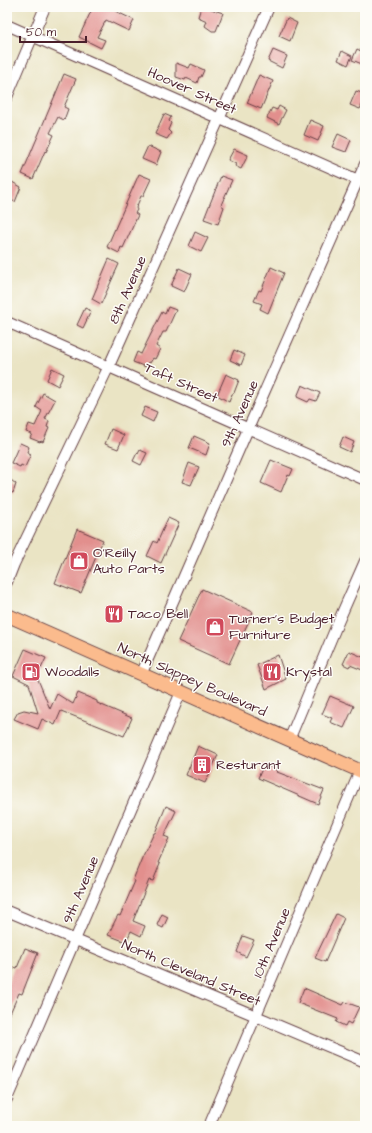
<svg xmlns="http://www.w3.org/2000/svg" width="372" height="1133" font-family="'Architects Daughter',sans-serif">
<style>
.building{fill:#e28f8d}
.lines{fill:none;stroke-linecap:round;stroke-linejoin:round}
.minor-casing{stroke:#623d42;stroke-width:12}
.major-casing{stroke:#623d42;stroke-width:15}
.minor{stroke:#fff;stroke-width:10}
.major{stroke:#fbbb8d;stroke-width:13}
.labels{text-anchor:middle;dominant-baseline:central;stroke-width:3;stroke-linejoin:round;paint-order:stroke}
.street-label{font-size:14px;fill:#4a1f2b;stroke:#fdfcf7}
.poi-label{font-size:14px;fill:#4a1f2b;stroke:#fdfcf7;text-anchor:start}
</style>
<rect width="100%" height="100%" fill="#fdfcf7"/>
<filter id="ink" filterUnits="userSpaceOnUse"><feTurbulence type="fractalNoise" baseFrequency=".025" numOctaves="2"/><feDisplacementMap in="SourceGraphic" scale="8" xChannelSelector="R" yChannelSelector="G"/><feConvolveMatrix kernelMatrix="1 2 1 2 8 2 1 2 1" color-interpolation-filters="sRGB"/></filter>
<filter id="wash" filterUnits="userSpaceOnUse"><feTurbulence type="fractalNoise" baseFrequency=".012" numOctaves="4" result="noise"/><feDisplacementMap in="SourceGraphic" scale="16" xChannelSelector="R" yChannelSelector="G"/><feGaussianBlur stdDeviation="0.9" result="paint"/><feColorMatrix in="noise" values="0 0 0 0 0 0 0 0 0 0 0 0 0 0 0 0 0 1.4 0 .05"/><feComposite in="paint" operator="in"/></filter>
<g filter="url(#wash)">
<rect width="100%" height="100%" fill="#eae4c4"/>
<g id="blocks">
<path class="building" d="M93,7h24l-2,4 19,9 -5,11 -23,-11 -9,17 8,3 -4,8 -22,-11z
M201,7h4l18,6 -7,18h-4l-7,-5 2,-5 -9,-4z
M287,18l10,5 -7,18 -11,-5z
M357,49l8,4 -3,11 -10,-4z
M273,50l14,6 -5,12 -14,-7z
M342,51l10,5 -4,9 -10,-5z
M176,63l13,5 2,-4 13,6 -3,7h-2l-2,6 -11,-5 -1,2 -9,-3z
M64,74l12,5 -12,28 4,2 -4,11 -6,-3 -8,16 4,2 -8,17 -1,-1 -12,28 -11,-5z
M259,75l14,6 -12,28 -14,-6z
M356,91l9,3v5l-5,10 -10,-4z
M279,106l7,4 -7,14 -12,-6 5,-10 5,2z
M164,114l7,3 -2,4 2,2 -3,7 3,3 -4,6 -12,-5z
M310,120l14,6 -6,15 -14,-6z
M338,134l13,6 -5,12 -14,-5z
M148,146l13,6 -5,13 -14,-6z
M234,149l14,6 -7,14 -6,-3 1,-2 -8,-4z
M139,174l12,5 -8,17h-2l-5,12 1,2 -2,3 3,2 -15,33 -2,-1 -2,6 -12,-6z
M221,176l11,4 -11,25 3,2 -6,17 -14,-5z
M12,182l9,5 -6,15 -8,-4v-6z
M195,232l13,6 -7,14 -12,-6z
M109,259l10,5 -18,40 -9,-5z
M271,267l13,6 -16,40 -8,-4 2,-5 -8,-3 5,-11 2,1z
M179,268l13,6 -8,18 -13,-6z
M168,307l8,3 -10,22h-3l-7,14 4,3 -5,10 -2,-1 -3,5 -2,-1 -2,5 -13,-5 4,-10 4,2 21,-42 3,2z
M85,308l6,3 -8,17 -6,-3z
M234,350l11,5 -4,10 -11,-5z
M52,368l12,6 -6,12 -11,-6z
M226,374l13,6 -5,13 -2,1 -3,8 -12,-7z
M302,385l18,8 -4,8 -6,-2 -2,3 -11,-5z
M43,393l12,7 -10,19 4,2 -2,6 2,1 -6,14 -2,-1 -1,1 -10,-4 2,-4 -6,-2 3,-8 6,2 7,-15 -6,-4z
M145,407l12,5 -4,10 -12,-6z
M111,429l13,6 -6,14 -13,-5z
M194,436l16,7 -4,12 -17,-7z
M343,437l11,5 -4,10 -11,-5z
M20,443l9,4 -2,5 4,2 -6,13 -4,-2 -1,2 -9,-4z
M140,450l7,3 -6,12 -8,-4 4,-8 1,1z
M271,460l22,9 -3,7 -2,-1 -7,17 -20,-9z
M189,463l10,4 -8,18 -9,-3z
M7,477l9,7 -3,9 -6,-2z
M168,518l11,5 -18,40 -14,-7 7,-15 3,2z
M77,529l26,11 -22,53 -26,-10z
M202,589l51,23 -24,52 -51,-23z
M25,649l21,9 -9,19 13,32 7,-15 16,10 5,-11 19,8v2l35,15 -8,18 -63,-25 -6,14 -13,-6 -4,10 -24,-10 4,-7 6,-2 14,3 -9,-29 -16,-8z
M349,651l16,7v13l-15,-6 -1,2 -6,-3z
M278,655l8,24 -20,10 -9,-24z
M330,696l24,10 -10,22 -14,-6 2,-4 -10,-4z
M198,746l20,9 -13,28 -19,-8z
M264,764l14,7 -1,1 47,18 -6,14 -60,-26z
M166,806l10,5 -12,25 5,2 -11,25 2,1 -7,17 -4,-1 -16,41 12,5 -4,10 -10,-5 -5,11 -18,-7 10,-20 2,1 15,-35 -2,-1 9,-22 12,-25h1z
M162,914l6,3 -5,11 -6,-3z
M336,914l8,4 -19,44 -10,-4z
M243,936l11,4 -8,17 -9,-5z
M25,948l13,5 -16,41 -3,-1 -12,27v-35l7,-18 3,1z
M304,988l39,17 2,-3 14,5 -8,17 -4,-2 -2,4 -9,-4 2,-3 -40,-16z"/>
</g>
</g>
<g filter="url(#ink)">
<use href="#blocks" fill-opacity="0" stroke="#623d42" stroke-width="1"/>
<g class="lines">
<g class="minor-casing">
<path id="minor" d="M7,25l358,158
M7,97l38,-90
M7,322l358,158
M7,582l7,-18 95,-198 160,-359
M141,675l107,-246 117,-265
M289,740l50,-120 26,-59
M7,911l358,151
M7,1099l174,-407
M209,1126l151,-355"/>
</g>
<g class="major-casing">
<path id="major" d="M7,615l358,158"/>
</g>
<use href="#minor" class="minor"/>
<use href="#major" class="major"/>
</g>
</g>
<defs>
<g id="shop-square" transform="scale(1)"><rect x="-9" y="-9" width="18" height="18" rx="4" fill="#d1495b" stroke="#fdfcf7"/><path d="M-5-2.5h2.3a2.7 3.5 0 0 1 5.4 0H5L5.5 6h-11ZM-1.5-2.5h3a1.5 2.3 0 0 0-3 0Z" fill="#fff"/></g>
<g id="restaurant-square" transform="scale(1)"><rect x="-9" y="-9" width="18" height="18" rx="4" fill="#d1495b" stroke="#fdfcf7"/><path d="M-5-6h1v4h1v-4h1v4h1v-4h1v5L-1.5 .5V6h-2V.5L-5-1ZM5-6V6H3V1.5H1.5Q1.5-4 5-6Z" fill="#fff"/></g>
<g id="fuel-square" transform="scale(1)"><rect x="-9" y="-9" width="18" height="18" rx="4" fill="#d1495b" stroke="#fdfcf7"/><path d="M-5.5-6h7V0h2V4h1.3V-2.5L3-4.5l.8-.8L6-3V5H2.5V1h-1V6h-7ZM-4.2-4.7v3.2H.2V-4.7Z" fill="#fff"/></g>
<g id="building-square" transform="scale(1)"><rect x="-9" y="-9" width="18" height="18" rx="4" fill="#d1495b" stroke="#fdfcf7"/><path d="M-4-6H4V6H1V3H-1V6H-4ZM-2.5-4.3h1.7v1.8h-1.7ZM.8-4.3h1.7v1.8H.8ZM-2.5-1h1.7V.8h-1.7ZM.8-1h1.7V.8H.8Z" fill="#fff"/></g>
</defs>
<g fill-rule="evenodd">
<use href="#shop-square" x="79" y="561"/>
<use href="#restaurant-square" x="114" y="614"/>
<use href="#shop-square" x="215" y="627"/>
<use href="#fuel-square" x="31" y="672"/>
<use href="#restaurant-square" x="272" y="672"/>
<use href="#building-square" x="202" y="765"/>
</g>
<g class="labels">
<g class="street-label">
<text transform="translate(192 91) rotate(24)">Hoover Street</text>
<text transform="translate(128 290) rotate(-66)">8th Avenue</text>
<text transform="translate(181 383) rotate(24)">Taft Street</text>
<text transform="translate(240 414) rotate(-66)">9th Avenue</text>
<text transform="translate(192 680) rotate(24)">North Slappey Boulevard</text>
<text transform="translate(81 890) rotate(-67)">9th Avenue</text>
<text transform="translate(272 943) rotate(-67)">10th Avenue</text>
<text transform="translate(191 973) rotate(23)">North Cleveland Street</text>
</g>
<g class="poi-label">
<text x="93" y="553">O'Reilly<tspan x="93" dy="16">Auto Parts</tspan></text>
<text x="128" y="614">Taco Bell</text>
<text x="229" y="619">Turner's Budget<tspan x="229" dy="16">Furniture</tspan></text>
<text x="45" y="672">Woodalls</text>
<text x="286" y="672">Krystal</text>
<text x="216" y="765">Resturant</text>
</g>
</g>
<rect width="372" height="1133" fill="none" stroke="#fdfcf7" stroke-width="24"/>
<path d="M20 36v6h66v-6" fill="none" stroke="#4a1f2b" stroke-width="2"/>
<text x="26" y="36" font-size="12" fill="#4a1f2b" stroke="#fdfcf7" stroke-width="3" paint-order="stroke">50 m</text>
</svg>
